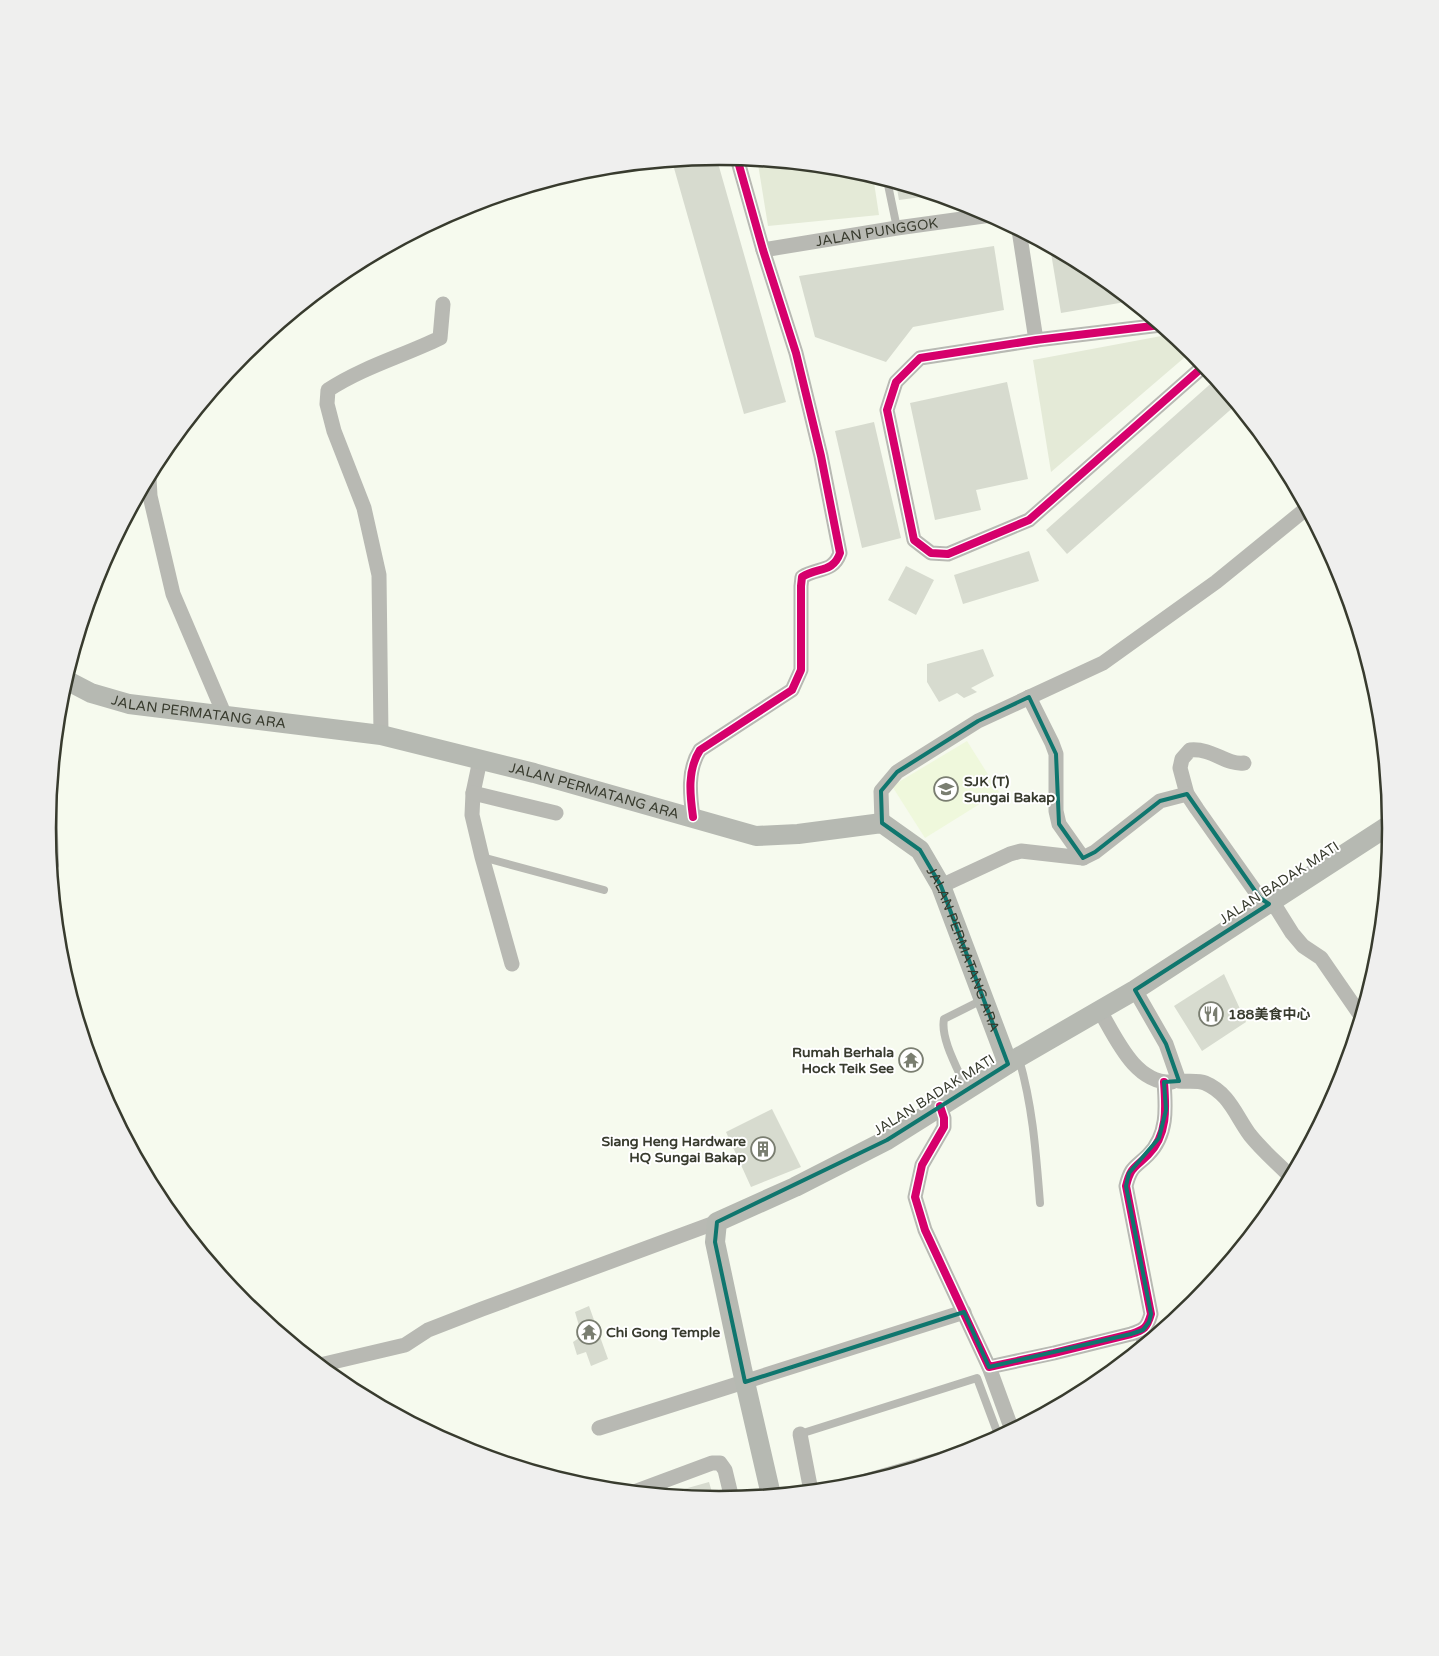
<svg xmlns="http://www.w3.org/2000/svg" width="1439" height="1656" font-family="'Varela Round','Noto Sans SC',sans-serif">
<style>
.built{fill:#eff8dc}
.green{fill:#e4ead7}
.building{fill:#d7dbcf}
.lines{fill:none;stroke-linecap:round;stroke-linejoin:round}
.service{stroke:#b8b9b3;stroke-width:8}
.minor{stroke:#b8b9b3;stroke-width:15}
.secondary{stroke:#b6b9b2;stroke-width:20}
.cycleway-casing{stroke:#fff;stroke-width:11}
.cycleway{stroke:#d6006c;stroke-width:8}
.marked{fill:none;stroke:#0f766e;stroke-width:4;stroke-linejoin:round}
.labels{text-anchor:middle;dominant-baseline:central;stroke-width:4;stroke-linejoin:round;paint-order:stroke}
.street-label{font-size:14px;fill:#383b2e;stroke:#fff}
.poi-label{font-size:14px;font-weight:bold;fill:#383b2e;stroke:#fff;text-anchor:start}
.rim{fill:none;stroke:#383b2e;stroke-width:2.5}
</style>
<rect width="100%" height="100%" fill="#f6faee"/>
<path class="built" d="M967,741l32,51 -74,46 -33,-52z"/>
<path class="green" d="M772,161l79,8 22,7 6,39 -111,11 -10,-62z
M1172,334l20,17 -141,121 -18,-112z"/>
<path class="building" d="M716,156l70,246 -42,12 -72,-253z
M896,183l22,6 19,6 -38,5z
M994,246l10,64 -91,17 -27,35 -71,-25 -16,-61z
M1050,247l43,22 38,32 -70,12z
M1216,379l21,25 -170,150 -21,-24z
M1007,382l21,97 -52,11 5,20 -46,10 -25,-117z
M874,422l27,116 -39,10 -27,-117z
M1029,551l10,30 -76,23 -9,-29z
M906,566l28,14 -18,35 -28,-15z
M983,649l11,27 -23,12 6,4 -13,6 -7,-5 -18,9 -12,-20v-18z
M1224,974l22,48 -44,29 -28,-45z
M772,1109l29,58 -50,20 -25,-55z
M589,1306l19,53 -17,7 -5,-14 -9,3 -4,-13 9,-6 -7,-24z
M709,1482l5,17 -43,-4 -1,-2z"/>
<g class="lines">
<path class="service" d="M887,180l10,48
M51,790l2,15 2,60
M482,857l122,33
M1019,1059c14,48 17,95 21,144
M967,1090c-8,-19 -27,-51 -23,-71l38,-19
M800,1434l177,-56 22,59
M662,1481l3,14"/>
<g class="minor">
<path d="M1019,230l17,110"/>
<path id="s1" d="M763,250l134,-22 94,-13"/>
<path d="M1161,325l-125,15 -116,18 -24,24 -9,28 27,130 17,13 17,1 81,-34 176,-155"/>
<path d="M149,478l1,18 23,98 52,122"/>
<path d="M1029,697l23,46 4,11v57l3,13 24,34"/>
<path d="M381,735l-2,-160 -15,-67 -30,-77 -7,-27 1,-14c35,-23 75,-34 112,-52l3,-34"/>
<path d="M480,760l-7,33 -1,22 10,42 30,107"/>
<path d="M1244,763c-19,2 -31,-15 -54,-13l-8,9 -2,9 7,26 10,15 63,89 17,11 15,24 11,13 18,12 40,58"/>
<path d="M473,793l83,20"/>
<path d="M693,817c-3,-22 -6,-47 7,-67l92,-60 9,-20v-84l1,-9c16,-10 31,-4 38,-24l-19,-97 -25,-103 -33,-103 -26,-92"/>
<path d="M882,823l-1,-32 16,-19 81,-51 125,-58 113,-81 91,-74"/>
<path d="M941,886l69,-32 11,-3 62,7 12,-6 65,-51 27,-7"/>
<path d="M1135,990l31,54 13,37c7,1 19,-1 26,2 24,10 31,33 45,52 11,14 25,26 38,39l4,1"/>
<path d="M1100,1011c16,27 35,73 72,71"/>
<path d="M940,1106l4,12v9l-22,38 -7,32 10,33 64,137 65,-14 77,-19c13,-4 16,-6 20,-20l-25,-128c5,-20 9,-18 22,-31 20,-20 18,-47 16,-73"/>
<path d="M1143,1330l1,9 -1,6"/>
<path d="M320,1365l85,-20 23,-15 54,-21 235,-87"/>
<path d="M989,1367l23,63"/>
<path d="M599,1428l365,-116"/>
<path d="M800,1434l11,57"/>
<path d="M842,1488l117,-34"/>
<path d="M634,1492l78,-29h8l5,7 7,29"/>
</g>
<g class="secondary">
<path id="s2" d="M66,680l25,13 38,11 252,31 153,38 222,63 42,-2 84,-11 38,27 21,36 67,178"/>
<path d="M771,1495l-29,-126 -27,-127 2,-20 78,-35 92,-47 132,-83 116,-67 256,-166"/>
</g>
<g class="cycleway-casing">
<path id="cycleway" d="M1161,325l-125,15 -116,18 -24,24 -9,28 27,130 17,13 17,1 81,-34 176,-155
M693,817c-3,-22 -6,-47 7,-67l92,-60 9,-20v-84l1,-9c16,-10 31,-4 38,-24l-19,-97 -25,-103 -33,-103 -26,-92
M940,1106l4,12v9l-22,38 -7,32 10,33 64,137 65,-14 77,-19c13,-4 16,-6 20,-20l-25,-128c5,-20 9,-18 22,-31 20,-20 18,-47 16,-73"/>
</g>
<use href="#cycleway" class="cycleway"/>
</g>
<path class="marked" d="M1029,697l27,57 3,70 24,34 12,-6 65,-51 27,-7 73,104 9,6 -134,86 31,54 13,37 -15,1 2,28 -7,28 -30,35 -3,13 25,128 -2,8 -6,8 -12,4 -142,33 -25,-55 -219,70 -30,-140 2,-20 170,-82 121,-76 -67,-178 -21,-36 -38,-27 -1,-32 16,-19 81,-51z"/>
<defs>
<g id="school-ring" transform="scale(1.25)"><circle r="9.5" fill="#fff" stroke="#7a7e71" stroke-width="1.5"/><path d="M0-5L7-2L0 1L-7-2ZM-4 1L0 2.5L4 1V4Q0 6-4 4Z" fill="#7a7e71"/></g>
<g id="restaurant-ring" transform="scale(1.25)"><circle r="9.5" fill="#fff" stroke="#7a7e71" stroke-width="1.5"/><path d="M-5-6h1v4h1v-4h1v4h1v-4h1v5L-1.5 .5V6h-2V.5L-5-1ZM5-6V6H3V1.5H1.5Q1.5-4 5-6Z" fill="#7a7e71"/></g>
<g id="temple-ring" transform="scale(1.25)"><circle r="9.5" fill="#fff" stroke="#7a7e71" stroke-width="1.5"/><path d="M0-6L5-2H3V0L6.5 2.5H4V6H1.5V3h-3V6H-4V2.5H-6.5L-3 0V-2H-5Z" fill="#7a7e71"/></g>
<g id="building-ring" transform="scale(1.25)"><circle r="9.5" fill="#fff" stroke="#7a7e71" stroke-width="1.5"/><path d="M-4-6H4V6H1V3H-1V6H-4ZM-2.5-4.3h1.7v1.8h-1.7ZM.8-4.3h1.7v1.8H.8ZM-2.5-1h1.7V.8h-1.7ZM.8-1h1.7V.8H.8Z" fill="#7a7e71"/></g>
</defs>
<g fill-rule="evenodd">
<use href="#school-ring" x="946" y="789"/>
<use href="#restaurant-ring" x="1211" y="1014"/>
<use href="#temple-ring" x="911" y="1060"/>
<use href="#building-ring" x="763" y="1149"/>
<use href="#temple-ring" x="589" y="1332"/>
</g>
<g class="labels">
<g class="street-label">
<text stroke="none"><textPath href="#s1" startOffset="115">JALAN PUNGGOK</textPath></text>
<text stroke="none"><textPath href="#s2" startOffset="138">JALAN PERMATANG ARA</textPath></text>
<text stroke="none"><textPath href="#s2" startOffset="542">JALAN PERMATANG ARA</textPath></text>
<text transform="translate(1279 883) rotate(-33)">JALAN BADAK MATI</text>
<text stroke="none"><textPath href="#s2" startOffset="992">JALAN PERMATANG ARA</textPath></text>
<text transform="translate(934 1095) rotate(-32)">JALAN BADAK MATI</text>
</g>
<g class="poi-label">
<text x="964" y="781">SJK (T)<tspan x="964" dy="16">Sungai Bakap</tspan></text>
<text x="1228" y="1014">188美食中心</text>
<text x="894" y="1052" text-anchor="end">Rumah Berhala<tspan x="894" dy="16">Hock Teik See</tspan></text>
<text x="746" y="1141" text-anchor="end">Siang Heng Hardware<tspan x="746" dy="16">HQ Sungai Bakap</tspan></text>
<text x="606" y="1332">Chi Gong Temple</text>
</g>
</g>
<path d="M0 0H1439V1656H0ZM56 828a663 663 0 1 1 1326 0a663 663 0 1 1-1326 0Z" fill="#efefee" fill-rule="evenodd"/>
<path class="rim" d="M56 828a663 663 0 1 1 1326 0a663 663 0 1 1-1326 0Z"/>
</svg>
